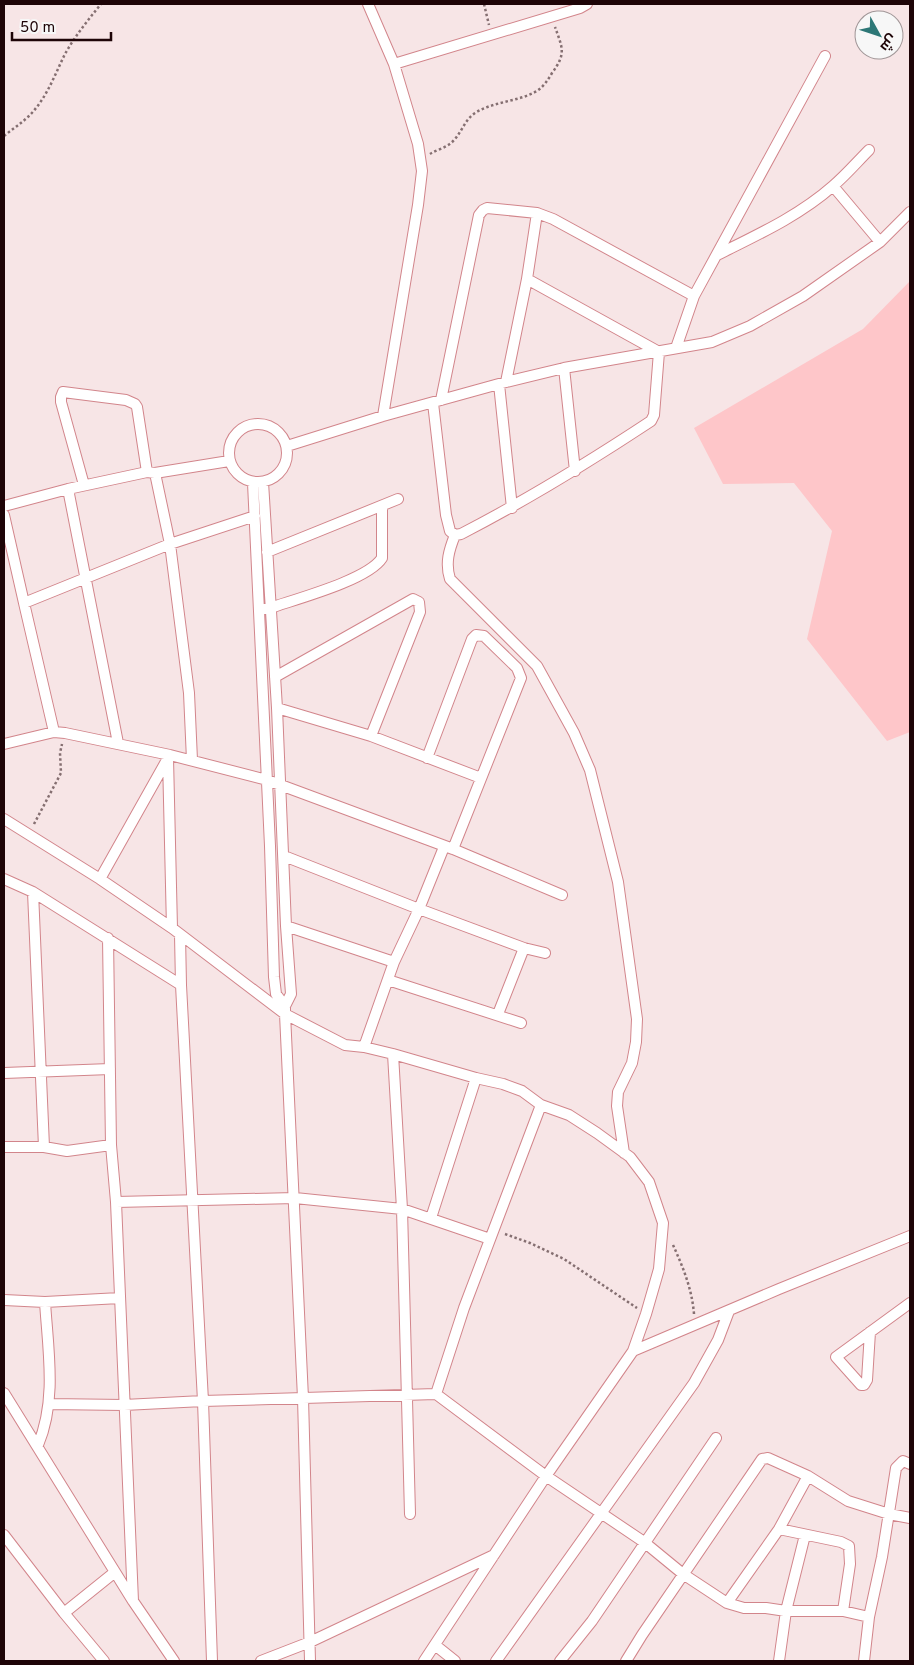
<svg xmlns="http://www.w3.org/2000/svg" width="914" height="1665" font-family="Overpass,Cairo,sans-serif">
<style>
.green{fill:#fec6c9}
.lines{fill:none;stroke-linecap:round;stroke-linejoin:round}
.street-casing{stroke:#d2858b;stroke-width:12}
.path{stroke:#856f71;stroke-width:2.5;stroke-dasharray:2.5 2.5;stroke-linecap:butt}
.street{stroke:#fff;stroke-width:10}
</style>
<rect width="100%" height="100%" fill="#f7e5e6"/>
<path class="green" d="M910,281v451l-23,9 -80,-102 25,-108 -38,-48 -71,1 -29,-56 169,-99z"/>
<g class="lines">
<g class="street-casing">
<path id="street" d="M368,4l26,60 24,80 4,27 -4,34 -35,211
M394,64l186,-56 7,-4
M833,186l47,56 30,-30
M717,255c40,-20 82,-39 116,-69 13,-11 24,-24 36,-36
M694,296l131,-240
M564,368l11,103
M506,382l21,-103 10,-66
M499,384l13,124
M441,400l38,-185 4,-5 4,-2 50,5 16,6 141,77 -18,52
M433,403l13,112 4,16 5,4 6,-1c66,-34 128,-72 190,-113l3,-6 5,-63 -132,-73
M229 453a29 29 0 1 1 58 0a29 29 0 1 1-58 0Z
M287,446l96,-30 123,-34 58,-14 148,-26 38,-16 53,-30 77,-54
M155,473l15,71 19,149 3,67
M263,482l14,226 9,218 5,68 -6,12v8l18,384 7,263
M253,483l17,363 4,131 2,17 9,12
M84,485l-23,-83v-5l2,-5 63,8 9,4 2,3 10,65
M68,489l50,254
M4,506l64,-17 79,-17 8,1 74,-12
M4,515l20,88 146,-59 85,-28
M455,535c-6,15 -10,28 -5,44l87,87 37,67 16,37 28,112 19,137 -1,23 -4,21 -14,29 -1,14 7,47
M267,552l131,-53
M24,603l30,129
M264,609l6,-1c26,-9 98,-28 112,-50v-52
M275,677l138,-78 6,3 1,10 -49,124 -94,-28
M371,736l110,42
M4,744l50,-12 11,1 105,22 97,25 186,69 109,46
M168,758l4,170
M427,758l45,-119 4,-4 8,1 33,32 4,10 -68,171
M4,819l96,60 72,49 113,86 60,31 19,2 29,7 83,24 27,6 19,7 19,14 28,10 28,18 33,24 19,25 14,41 -4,46 -13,45 -13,37 -87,125 -122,185
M284,856l135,53 105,39 21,5
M4,879l29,13 148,93
M100,879l68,-121
M33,892l11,255 23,4 44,-6
M286,926l108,36
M180,935l1,50 22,416 9,260
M108,938l3,207 5,57 17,399
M388,980l133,43
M498,1014l26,-66
M364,1047l30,-85 25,-53 25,-62
M393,1054l9,155 8,305
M4,1073l106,-4
M4,1147h40
M116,1202l179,-4 107,11 88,30
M431,1218l45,-140
M4,1300l41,2 75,-4
M870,1332l-3,48 -3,5h-3l-25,-28 74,-54
M633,1351l146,-62 131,-53
M4,1393l129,208 41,60
M436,1394l28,-86 77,-203
M49,1404l75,1 79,-4 233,-7 110,82 98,66 39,32 44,29 17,5h22l20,3h57l26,6 -5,44
M38,1445c19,-45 10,-95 7,-143
M779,1529l62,13 8,4 1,18 -7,47
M4,1535l60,78 40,48
M727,1603l52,-74 29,-53
M64,1613l51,-41
M869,1617l13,-60 14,-89 7,-7 7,3
M435,1645l20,16
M261,1661l49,-19 184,-87
M496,1661l198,-278 24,-43 11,-29
M560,1661l32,-40 124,-183
M626,1661l16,-26 120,-176 6,-1 40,18 40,25 41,13 21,4
M779,1661l7,-50 19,-76"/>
</g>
<path class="path" d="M484,4l5,21
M4,136c11,-9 23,-16 32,-28 13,-16 20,-36 29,-54 10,-18 23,-34 36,-50
M430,154c6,-4 15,-6 21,-11 10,-8 13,-23 24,-30 19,-12 43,-11 62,-22 7,-5 11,-11 15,-18 14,-19 11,-24 3,-46
M34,824l27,-51 -1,-20 2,-9
M505,1234l25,9 34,16 73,49
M673,1245c10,22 19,44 21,69"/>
<use href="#street" class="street"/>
</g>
<rect width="914" height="1665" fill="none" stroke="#1e0407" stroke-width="10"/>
<g transform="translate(879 35) rotate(130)"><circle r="24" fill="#f7f7f7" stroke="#a09697"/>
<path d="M0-4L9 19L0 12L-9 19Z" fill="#2d7776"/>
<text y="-8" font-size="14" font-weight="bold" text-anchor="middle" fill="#1e0407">ش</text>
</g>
<path d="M12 32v8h99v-8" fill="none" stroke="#1e0407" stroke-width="2.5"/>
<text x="20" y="32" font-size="15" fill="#1e0407" stroke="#f7f7f7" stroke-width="4" paint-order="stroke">50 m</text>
</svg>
